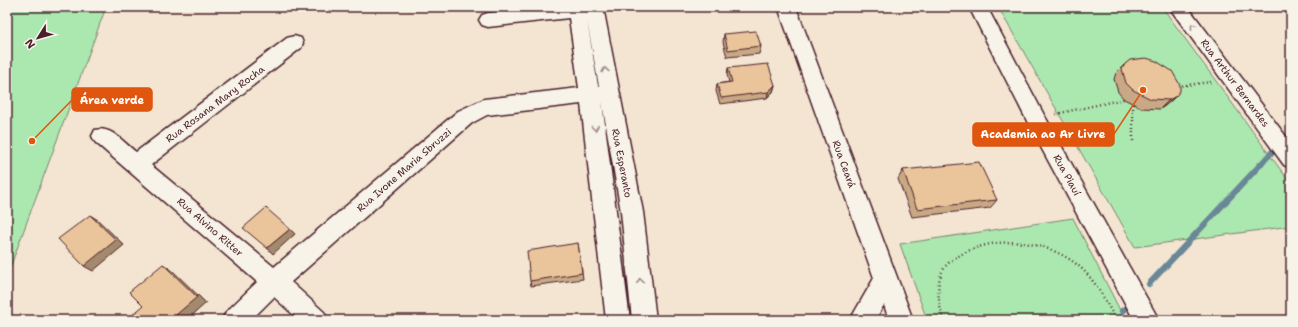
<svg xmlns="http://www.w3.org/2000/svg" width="1298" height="327" font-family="'Shantell Sans',sans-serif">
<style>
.green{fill:#abe8b0;stroke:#7a846e}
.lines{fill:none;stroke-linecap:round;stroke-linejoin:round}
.stream{stroke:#6a8797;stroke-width:6}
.minor-casing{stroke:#4a1f2b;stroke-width:3}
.path{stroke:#4a1f2b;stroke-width:2.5;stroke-dasharray:1 3;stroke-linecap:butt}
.minor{fill:#f7f3e8;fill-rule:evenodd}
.wall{fill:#c9a985;stroke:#4a1f2b}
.shaded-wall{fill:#a48a6c;stroke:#4a1f2b}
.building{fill:#eac59b;stroke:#4a1f2b}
.oneway{stroke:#a0898a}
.labels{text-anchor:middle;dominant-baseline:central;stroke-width:4;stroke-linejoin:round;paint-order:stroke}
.street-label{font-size:10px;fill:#4a1f2b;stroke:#f7f3e8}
.leader{fill:none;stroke:#e0560e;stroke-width:1.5}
.callout-dot{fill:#e0560e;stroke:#f7f3e8;stroke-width:1.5}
.callout{fill:#e0560e;stroke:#e0560e;stroke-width:1.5}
.callout-label{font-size:11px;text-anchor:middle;font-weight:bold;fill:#fff}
</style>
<rect width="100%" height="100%" fill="#f3e5d1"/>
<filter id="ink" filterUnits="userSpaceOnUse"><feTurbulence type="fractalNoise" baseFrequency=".025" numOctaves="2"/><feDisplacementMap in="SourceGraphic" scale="8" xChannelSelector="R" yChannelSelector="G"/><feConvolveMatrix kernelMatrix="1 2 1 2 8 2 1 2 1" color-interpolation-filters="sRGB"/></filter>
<g filter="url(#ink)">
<path class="green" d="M7,7h99l-99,269z
M998,7h164l129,177v42l-156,21z
M1073,218l52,102h-198l-27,-76z"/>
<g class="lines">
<path class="stream" d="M1149,284l125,-134
M1122,311l4,-3"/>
<g class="minor-casing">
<path id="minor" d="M546,7h57l40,205 13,108h-24l-11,-108 -19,-110 28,218h-24l-25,-216 -94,11 -15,8 -181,159 33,30 4,8h-29l-25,-23 -23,23h-29l4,-8 31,-30 -162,-140 -3,-6 3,-6c16,-5 29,13 41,22l151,-114 7,-2 7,2 2,5 -2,5 -150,117 123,102 184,-156 26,-12 95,-11 -10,-70 -81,9 -6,-2 -3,-5 3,-5 6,-2zM587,21l12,65h-1z
M778,7h18l117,313h-24l-5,-15 -9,15h-25l24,-42z
M969,7h18l56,106 116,207h-25l-105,-195z
M1169,7h19l103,136v25l-7,-3z"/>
</g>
<path class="path" d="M1178,86l33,-4
M1133,104v37
M1056,114l68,-15
M943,320c-4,-17 -9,-38 2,-53 4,-6 12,-10 17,-13 35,-19 82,-14 113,9 19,14 30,37 41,57"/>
<use href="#minor" class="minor"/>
</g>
<path class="wall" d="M724,34l37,12 -2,8 -32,3 -4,-15z
M1125,64l51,32 -10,9 -6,4 -18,-1 -18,-9 -6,-7 -4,-13 2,-6z
M728,68l47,17 -2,7 -6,6 -47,6 -4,-13 1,-7 12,-2 -2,-7z
M903,170l94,30 -7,8 -78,9 -14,-38z
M578,243l5,36 -52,7 -1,-5z"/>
<path class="shaded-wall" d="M775,85l-2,7 -6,6 1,-6z
M1176,96l-10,9 -6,4 9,-9z
M90,215l8,5 26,25 -31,26 -9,-5z
M290,229l5,5 -22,20 -6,-6z
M163,264l10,7 33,32 -19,17h-17z"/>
<path class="building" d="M756,31l5,15 -33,4 -4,-16z
M1146,58l10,3 16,10 8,14v6l-4,5 -7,4 -18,-1 -18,-9 -7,-7 -4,-14 3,-5 5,-4z
M768,64l7,21 -7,7 -47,6 -4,-14 15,-2 -4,-14z
M979,162l18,38 -80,9 -14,-39z
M266,208l24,21 -23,19 -24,-20z
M90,215l26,25 -32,26 -26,-27z
M578,243l4,30 -52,8 -3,-30z
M163,264l34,33 -27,23h-44l17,-14 -14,-14z"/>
<defs><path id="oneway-chevron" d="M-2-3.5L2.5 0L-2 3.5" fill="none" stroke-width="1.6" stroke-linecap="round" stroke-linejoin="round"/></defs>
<g class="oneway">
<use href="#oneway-chevron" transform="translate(1193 26) rotate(-127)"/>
<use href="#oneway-chevron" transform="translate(605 70) rotate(-100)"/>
<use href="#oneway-chevron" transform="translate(595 128) rotate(82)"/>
<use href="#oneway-chevron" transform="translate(640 281) rotate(-97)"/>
</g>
</g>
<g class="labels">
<g class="street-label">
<text transform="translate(1235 83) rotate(53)">Rua Arthur Bernardes</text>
<text transform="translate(215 104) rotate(-37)">Rua Rosana Mary Rocha</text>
<text transform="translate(622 163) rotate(79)">Rua Esperanto</text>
<text transform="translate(844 164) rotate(70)">Rua Ceará</text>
<text transform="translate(404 170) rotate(-41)">Rua Ivone Maria Sbruzzi</text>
<text transform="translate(1067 175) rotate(61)">Rua Piauí</text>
<text transform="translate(210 227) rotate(41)">Rua Alvino Ritter</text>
</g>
</g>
<path class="leader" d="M32 141L72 100M1143 90L1114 134"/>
<g class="callout-dot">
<circle cx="32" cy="141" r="4"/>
<circle cx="1143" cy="90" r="4"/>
</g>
<g class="callout">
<rect x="72" y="88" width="80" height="23" rx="4"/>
<rect x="973" y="123" width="141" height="23" rx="4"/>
</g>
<g class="callout-label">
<text x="112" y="104">Área verde</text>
<text x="1043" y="138">Academia ao Ar Livre</text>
</g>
<rect width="1298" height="327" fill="none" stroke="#f7f3e8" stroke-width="24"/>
<rect x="12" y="12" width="1274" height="303" fill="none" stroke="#4a1f2b" stroke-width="1.5" filter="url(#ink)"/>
<g transform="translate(38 38) rotate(233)" stroke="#f7f3e8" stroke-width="3" paint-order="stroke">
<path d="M0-3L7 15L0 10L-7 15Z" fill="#4a1f2b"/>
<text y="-6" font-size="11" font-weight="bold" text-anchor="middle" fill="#4a1f2b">N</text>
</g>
</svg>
